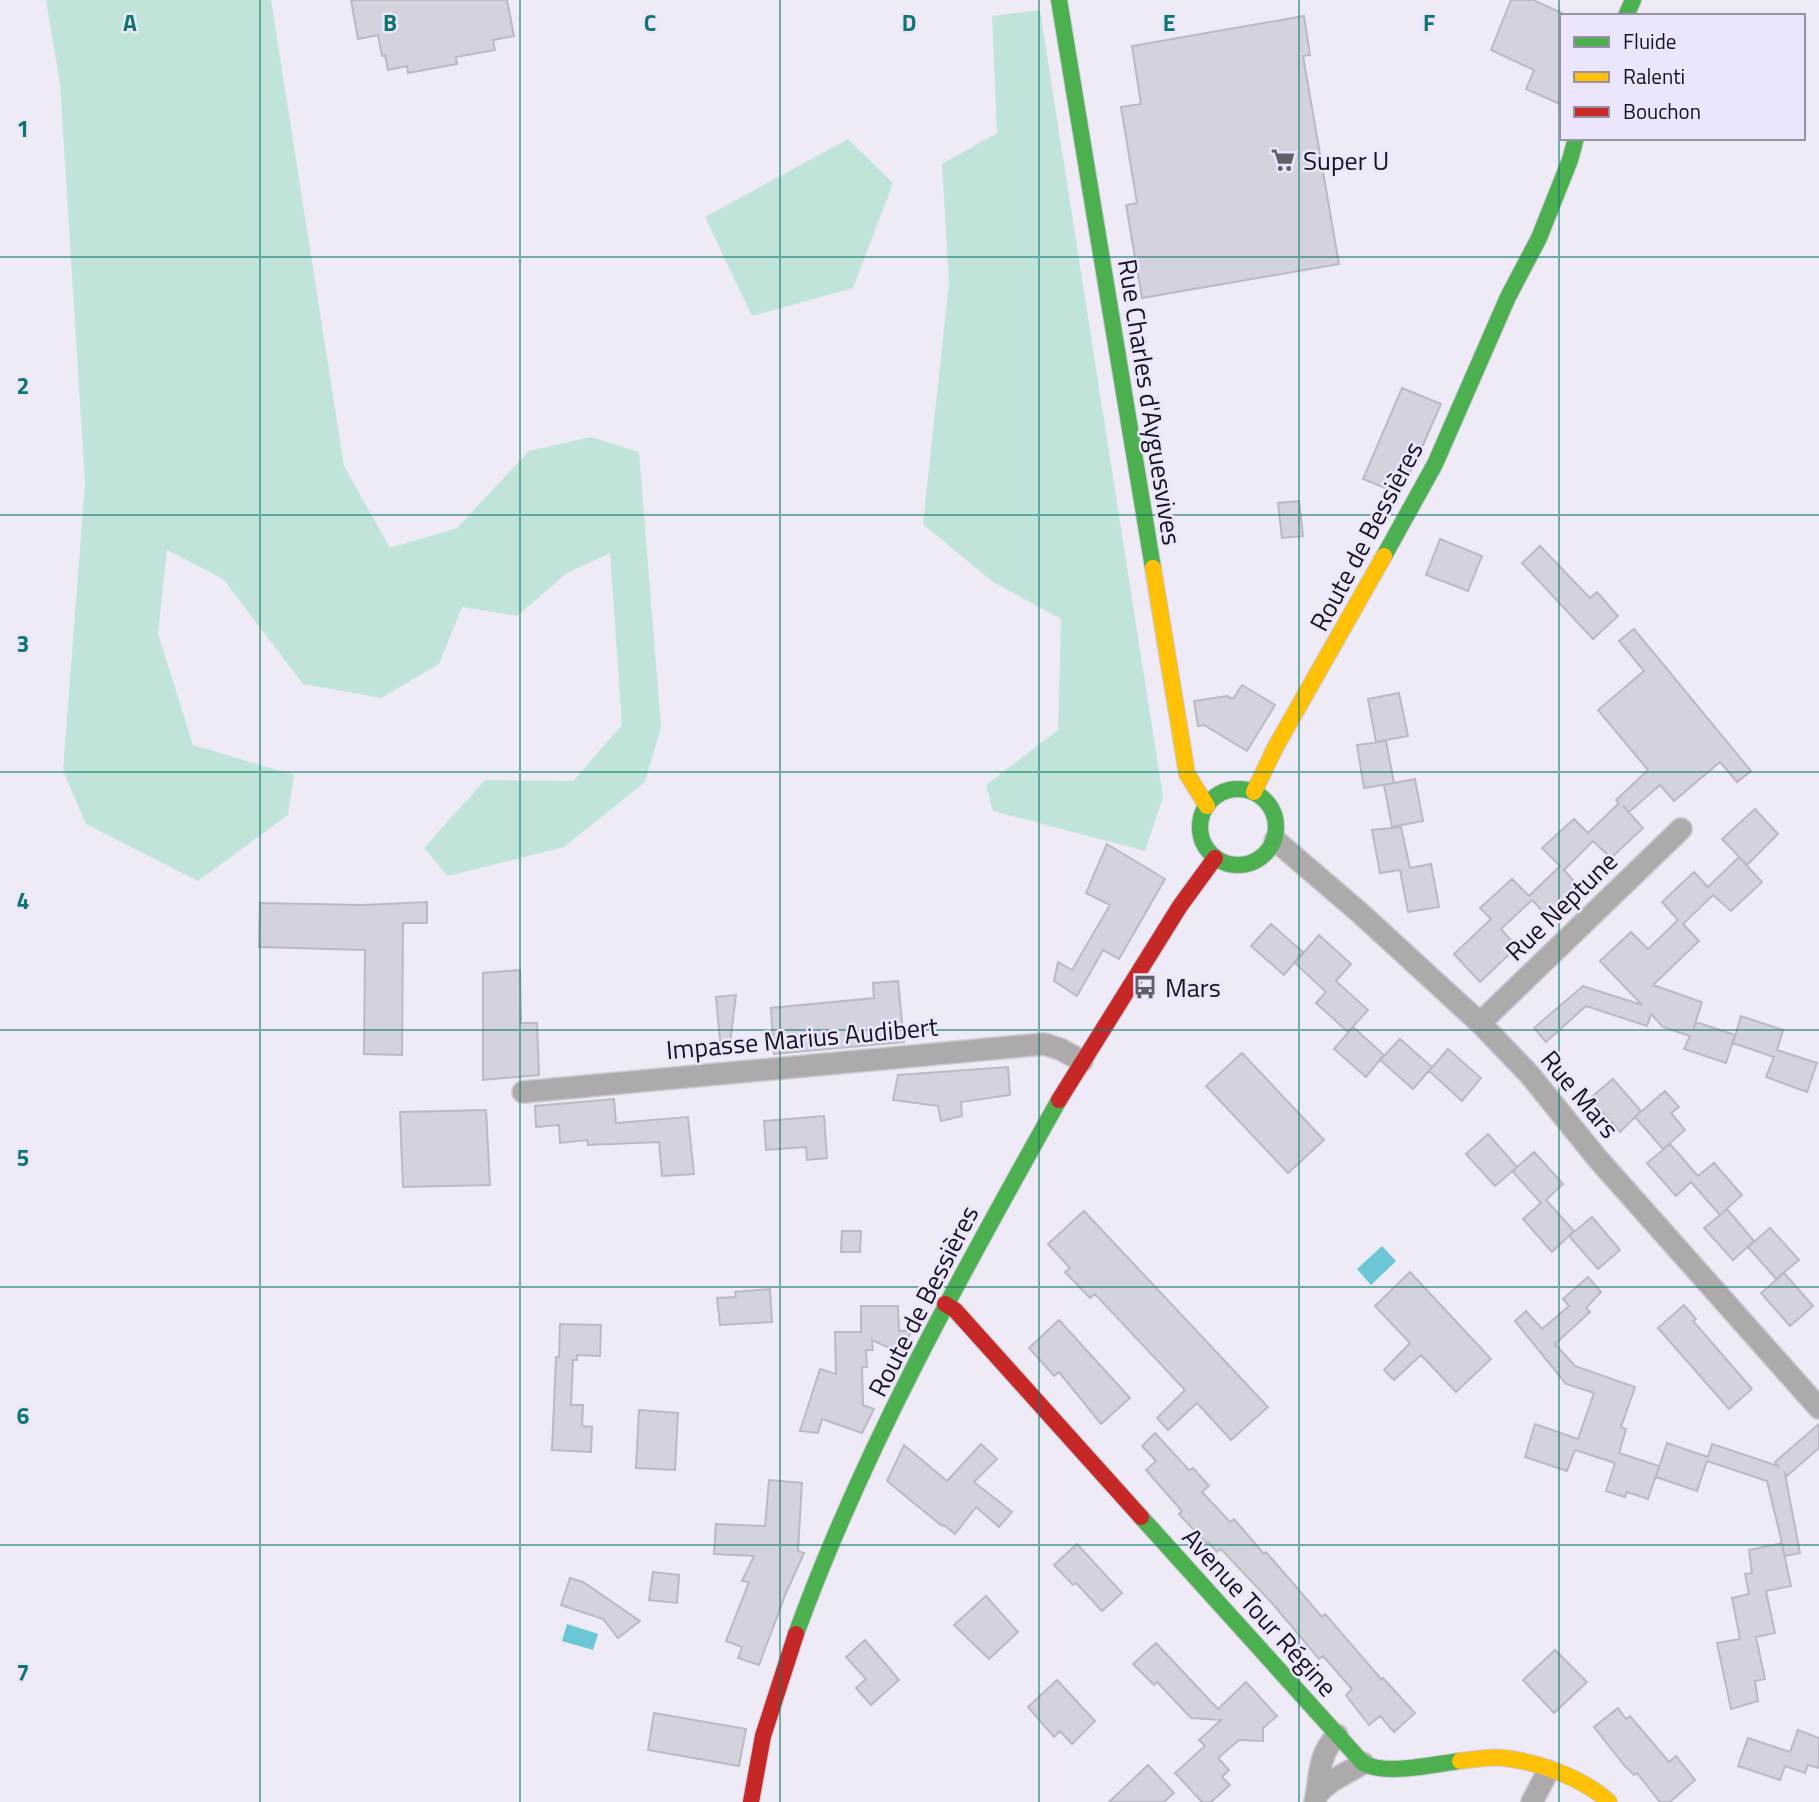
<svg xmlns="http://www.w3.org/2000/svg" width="1819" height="1802" font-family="'Titillium Web',sans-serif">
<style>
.green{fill:#c0e4d9}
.water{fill:#6bc6d6}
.building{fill:#d4d2dd;stroke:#bbb9c3;stroke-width:2}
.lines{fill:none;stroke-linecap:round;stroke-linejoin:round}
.street-casing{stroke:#ccc9d3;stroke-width:24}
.fast-casing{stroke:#ccc9d3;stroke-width:18}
.slow-casing{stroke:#ccc9d3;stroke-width:18}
.jam-casing{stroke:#ccc9d3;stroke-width:18}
.street{stroke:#aeaaac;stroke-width:21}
.fast{stroke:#4caf50;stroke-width:16}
.slow{stroke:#ffc107;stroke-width:16}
.jam{stroke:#c62828;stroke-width:16}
.grid{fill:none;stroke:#0f766e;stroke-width:2;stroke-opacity:0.55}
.labels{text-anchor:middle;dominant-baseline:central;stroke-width:5;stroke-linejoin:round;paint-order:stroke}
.poi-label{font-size:26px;fill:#16141d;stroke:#ebe6fc;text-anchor:start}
.street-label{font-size:26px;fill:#16141d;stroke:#ebe6fc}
.grid-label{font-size:23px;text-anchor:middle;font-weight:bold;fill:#0f766e;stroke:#ebe6fc;stroke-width:5;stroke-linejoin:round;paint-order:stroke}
</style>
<rect width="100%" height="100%" fill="#eeebf7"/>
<path class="green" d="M46,0h225l73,466 46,82 67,-20 72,-77 62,-14 48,15 22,275 -16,55 -81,65 -116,29 -24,-28 61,-68 88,1 49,-56 -12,-172 -43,20 -50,43 -55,-9 -23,57 -58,34 -78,-14 -80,-105 -56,-29 -9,84 35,111 101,30 -6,40 -90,66 -112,-57 -23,-53 22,-288 -25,-400z
M1040,10l123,787 -18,54 -152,-40 -7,-26 72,-55 3,-111 -68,-37 -70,-58 26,-242 -7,-118 55,-31 -5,-117z
M848,139l45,44 -40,105 -101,28 -47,-99z"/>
<path class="water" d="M1382,1246l14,15 -25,24 -14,-16z
M567,1624l31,10 -5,16 -31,-9z"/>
<path class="building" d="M351,0h156l7,36 -21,4 2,10 -39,7 1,7 -49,9 -1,-7 -19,4 -3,-15 -3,1 -4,-21 -20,4z
M1511,0h22l29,13v92l-36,-16 8,-19 -43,-20z
M1304,16l6,39 -7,1 36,208 -197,34 -16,-93 11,-2 -16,-96 20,-3 -9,-58z
M1402,388l39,16 -25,57 -18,32 -35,-14z
M1299,501l4,35 -21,2 -4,-35z
M1440,539l42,17 -14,35 -42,-16z
M1540,546l50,52 7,-6 21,24 -25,23 -71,-76z
M1634,629l117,142 -14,11 -17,-20 -46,39 -14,-16 -31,27 -6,-6 20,22 -32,30 -18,-17 -29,29 16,18 -32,29 -16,-17 -31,29 16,18 -37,35 -26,-28 37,-35 -11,-11 32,-29 17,17 31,-30 -18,-18 32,-29 14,14 31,-30 -3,-3 32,-30 -50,-60 46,-39 -25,-30z
M1242,685l33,20 -28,46 -43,-26 -6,1 -4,-25 33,-5 6,3z
M1399,693l9,43 -32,6 -8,-43z
M1386,741l8,42 -30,5 -7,-43z
M1415,779l8,42 -31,6 -8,-42z
M1755,809l23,25 -31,31 -25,-26z
M1401,827l9,41 21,-4 8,43 -31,5 -8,-42 -20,3 -8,-43z
M1107,844l58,35 -46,80 -16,-9 -26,46 -23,-15 4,-19 14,8 38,-65 -24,-12z
M1739,857l23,25 -31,29 -18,-16 -30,29 16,17 -46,44 49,17 -9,28 3,-8 39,13 -9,28 -42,-14 6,-13 -27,-9 -12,-13 -4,12 -61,-20 -40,36 -12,-14 49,-42 59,19 -42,-44 31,-29 17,17 30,-29 -16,-18 32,-30 14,15z
M427,902v21h-24l-1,132 -38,-1 1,-104 -106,-3 1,-44 103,2z
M1271,924l32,28 -19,23 -33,-29z
M1319,935l32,29 -15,17 32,29 -20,22 -32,-29 10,-11 -31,-29z
M520,970l1,53h16l2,52 -56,5v-107z
M898,981l6,61 -130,12 -3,-46 103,-10 -1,-15z
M736,995l-7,56h-8l-5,-54z
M1741,1016l42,14 -6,20 40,13 -10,29 -41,-15 8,-20 -41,-14z
M1353,1027l31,28 -18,22 -32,-28z
M1400,1039l32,28 -19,22 -33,-29z
M1448,1049l33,29 -19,23 -33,-30z
M1242,1053l82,87 -36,33 -82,-87z
M1008,1067l2,28 -49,7 1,14 -21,5 -3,-15 -45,-6 5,-25z
M1613,1079l28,32 -21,21 -30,-34z
M1665,1091l14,16 -8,6 14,17 -22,19 -28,-32z
M614,1099l2,24 72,-6 6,57 -32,2 -3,-34 -71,3 -1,-5 -27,3 -1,-18 -23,2 -1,-21z
M486,1110l4,75 -87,2 -3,-75z
M824,1116l3,42 -20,2 -1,-13 -40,3 -2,-29z
M1488,1134l29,33 17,-15 29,32 -17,16 28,31 -22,21 -29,-33 18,-16 -28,-31 3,-4 -21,18 -29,-32z
M1670,1144l28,32 16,-13 28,32 -21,19 6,-5 27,32 -21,19 -29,-32 16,-13 -29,-33 -15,14 -29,-33z
M1084,1211l184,196 -37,33 -34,-37 -29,27 -11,-12 28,-28 -90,-96 -5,4 -25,-26 5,-4 -22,-24z
M1592,1217l28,33 -22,19 -29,-33z
M1770,1228l29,32 -23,19 -28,-32z
M842,1231h19l-1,21h-19z
M1410,1272l81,87 -35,33 -35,-37 -27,25 -10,-10 26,-27 -35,-37z
M1784,1273l29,33 -23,20 -29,-33z
M1588,1277l13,15 -15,16 4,4 -35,32 20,22 60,21 -14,40 5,2 -7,24 40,13 -11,33 -21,-7 -2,5 -19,-6 9,-28 -40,-13 -8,21 -42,-14 10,-33 43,15 16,-46 -28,-9 -51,-63 11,-10 16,18 27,-23 -6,-7z
M770,1289l2,33 -52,3 -3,-27 19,-1 -1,-5z
M1684,1305l12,14 -3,2 59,68 -23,20 -71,-81z
M861,1306h37l1,25 13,-1 -11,23 -29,-13 1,10h-7l1,17h-5l1,38 11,4 -12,24 -40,-14 -4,14 -18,-2 20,-62 16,5 -1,-42h26z
M1059,1320l71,78 -29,26 -42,-52 -5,4 -25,-28z
M560,1324l41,1 -1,31 -23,-1v5h-4l-2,45h12l-1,21 10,1 -1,25 -39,-2 4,-93h3z
M639,1410l39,3 -3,57 -39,-2z
M1819,1424v24l-32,28 -2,-2 15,79 -15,3 -3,-12 9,42 -25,5 9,42 -19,4 9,42 -10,2 3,20 -27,8 -14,-66 23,-4 -8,-41 17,-4 -4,-20 7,-1 -3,-23 33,-7 -15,-62 -60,-20 -10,30 -41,-14 11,-34 41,14 4,-13 66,22 -3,-4z
M1155,1433l34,37 4,-2 16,18 -7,6 28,30 4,-3 30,35 2,-2 56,65 3,-3 57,66 1,-2 32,35 -21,19 -14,-16 -11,9 -23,-30 6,-6 -29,-33 -4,3 -47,-56 -51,-54 -4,3 -9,-10 -1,2 -28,-30 3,-3 -36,-41 10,-9 -14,-15z
M981,1444l16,15 -23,23 38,30 -13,15 -23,-20 -21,27 -11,-9 -2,1 -55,-45 17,-36 43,36z
M769,1480l33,3 -4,68 6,2 -18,40 -27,72 -21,-7 4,-11 -16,-6 23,-59 -7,-1 12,-25 -40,-2 2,-30 49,2z
M1077,1544l45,49 -20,18 -26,-28 -3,2 -19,-20z
M653,1572l26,3 -2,28 -28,-3z
M570,1578l13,4 57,39 -22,17 -15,-19 -42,-14z
M986,1596l32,36 -29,27 -35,-34z
M865,1640l34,40 -28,25 -15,-17 10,-9 -20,-22z
M1156,1643l62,66 28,-27 31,34 -14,12v13l-24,-1 -21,18 11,12 -7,7 8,8 -19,17h-9l-27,-29 30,-27 -6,-6 22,-20 -30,-2 -34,-36 -3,3 -21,-21z
M1555,1650l32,32 -33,31 -31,-33z
M1057,1680l38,41 -23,23 -12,-13 -6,6 -26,-30z
M1618,1708l8,11 4,-3 39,46 7,-6 19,24 -25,22h-10l-23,-29 -3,2 -10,-10 -30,-38z
M654,1713l92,16 -7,37 -91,-16z
M1798,1730l21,8v30l-11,-3 -3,8 -20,-7 -5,14 -42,-14 10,-28 42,14z
M1148,1765l26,28 -10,9h-55z"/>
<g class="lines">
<g class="street-casing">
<path id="street" d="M1275,840l84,72 121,111 50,52 67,83 222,250
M1480,1023l201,-194
M523,1092l521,-48 16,5 22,12
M1317,1795c12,-16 30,-21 46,-32
M1315,1802c6,-28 2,-45 22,-67
M1532,1802l16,-31"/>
</g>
<g class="fast-casing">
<path id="fast" d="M1059,0l94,568
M1626,16l7,-16
M1384,556l51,-92 73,-167 31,-59 31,-78 6,-22
M1200 827a38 38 0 1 1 76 0a38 38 0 1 1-76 0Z
M1141,1517l222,246c21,13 72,1 97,-2
M796,1634c68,-187 166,-361 263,-534"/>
</g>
<g class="slow-casing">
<path id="slow" d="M1153,568l34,206 20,32
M1254,792l21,-44 109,-192
M1460,1761c14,-1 30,-5 44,-3 35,4 79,20 105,44"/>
</g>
<g class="jam-casing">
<path id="jam" d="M1059,1100l121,-194 35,-48
M945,1304l10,6 186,207
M751,1802l12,-66 33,-102"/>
</g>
<use href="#street" class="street"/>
<use href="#fast" class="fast"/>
<use href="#slow" class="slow"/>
<use href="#jam" class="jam"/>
</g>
<path class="grid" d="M260,0v1802M520,0v1802M780,0v1802M1039,0v1802M1299,0v1802M1559,0v1802M0,257h1819M0,515h1819M0,772h1819M0,1030h1819M0,1287h1819M0,1545h1819"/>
<defs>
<g id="supermarket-bare" transform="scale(1.89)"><path d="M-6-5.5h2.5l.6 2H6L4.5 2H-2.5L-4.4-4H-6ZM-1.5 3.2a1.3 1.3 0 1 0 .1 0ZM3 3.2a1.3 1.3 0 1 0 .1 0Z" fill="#625f69" stroke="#ebe6fc" stroke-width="2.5" paint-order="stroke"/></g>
<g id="bus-bare" transform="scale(1.89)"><path d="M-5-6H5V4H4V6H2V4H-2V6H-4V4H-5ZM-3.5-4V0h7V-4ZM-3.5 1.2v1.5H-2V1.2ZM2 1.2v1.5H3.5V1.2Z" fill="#625f69" stroke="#ebe6fc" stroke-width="2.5" paint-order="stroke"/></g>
</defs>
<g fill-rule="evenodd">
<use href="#supermarket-bare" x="1283" y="160"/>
<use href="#bus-bare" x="1145" y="987"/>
</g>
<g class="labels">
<g class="poi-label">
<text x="1303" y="160">Super U</text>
<text x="1165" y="987">Mars</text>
</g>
<g class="street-label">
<text transform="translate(1150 402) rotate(81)">Rue Charles d'Ayguesvives</text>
<text transform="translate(1366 536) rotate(-62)">Route de Bessières</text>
<text transform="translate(1561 906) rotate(-44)">Rue Neptune</text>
<text transform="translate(802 1038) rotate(-5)">Impasse Marius Audibert</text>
<text transform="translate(1580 1094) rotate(50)">Rue Mars</text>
<text transform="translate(923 1301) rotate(-63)">Route de Bessières</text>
<text transform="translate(1260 1612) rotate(48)">Avenue Tour Régine</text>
</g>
</g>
<g class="grid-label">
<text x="130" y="31">A</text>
<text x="390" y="31">B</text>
<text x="650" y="31">C</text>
<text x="909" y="31">D</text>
<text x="1169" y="31">E</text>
<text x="1429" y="31">F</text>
<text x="23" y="137">1</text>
<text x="23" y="394">2</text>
<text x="23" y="652">3</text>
<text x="23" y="909">4</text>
<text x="23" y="1166">5</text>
<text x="23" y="1424">6</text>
<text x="23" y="1681">7</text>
</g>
<rect x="1560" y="14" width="245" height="126" fill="#ebe6fc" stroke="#9692a3" stroke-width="2"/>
<rect x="1574" y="37" width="35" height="10" fill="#4caf50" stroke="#9692a3" stroke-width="2"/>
<text x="1623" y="49" font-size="21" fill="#16141d">Fluide</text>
<rect x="1574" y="72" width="35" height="10" fill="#ffc107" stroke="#9692a3" stroke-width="2"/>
<text x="1623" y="84" font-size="21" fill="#16141d">Ralenti</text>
<rect x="1574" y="107" width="35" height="10" fill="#c62828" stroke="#9692a3" stroke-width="2"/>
<text x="1623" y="119" font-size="21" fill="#16141d">Bouchon</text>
</svg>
